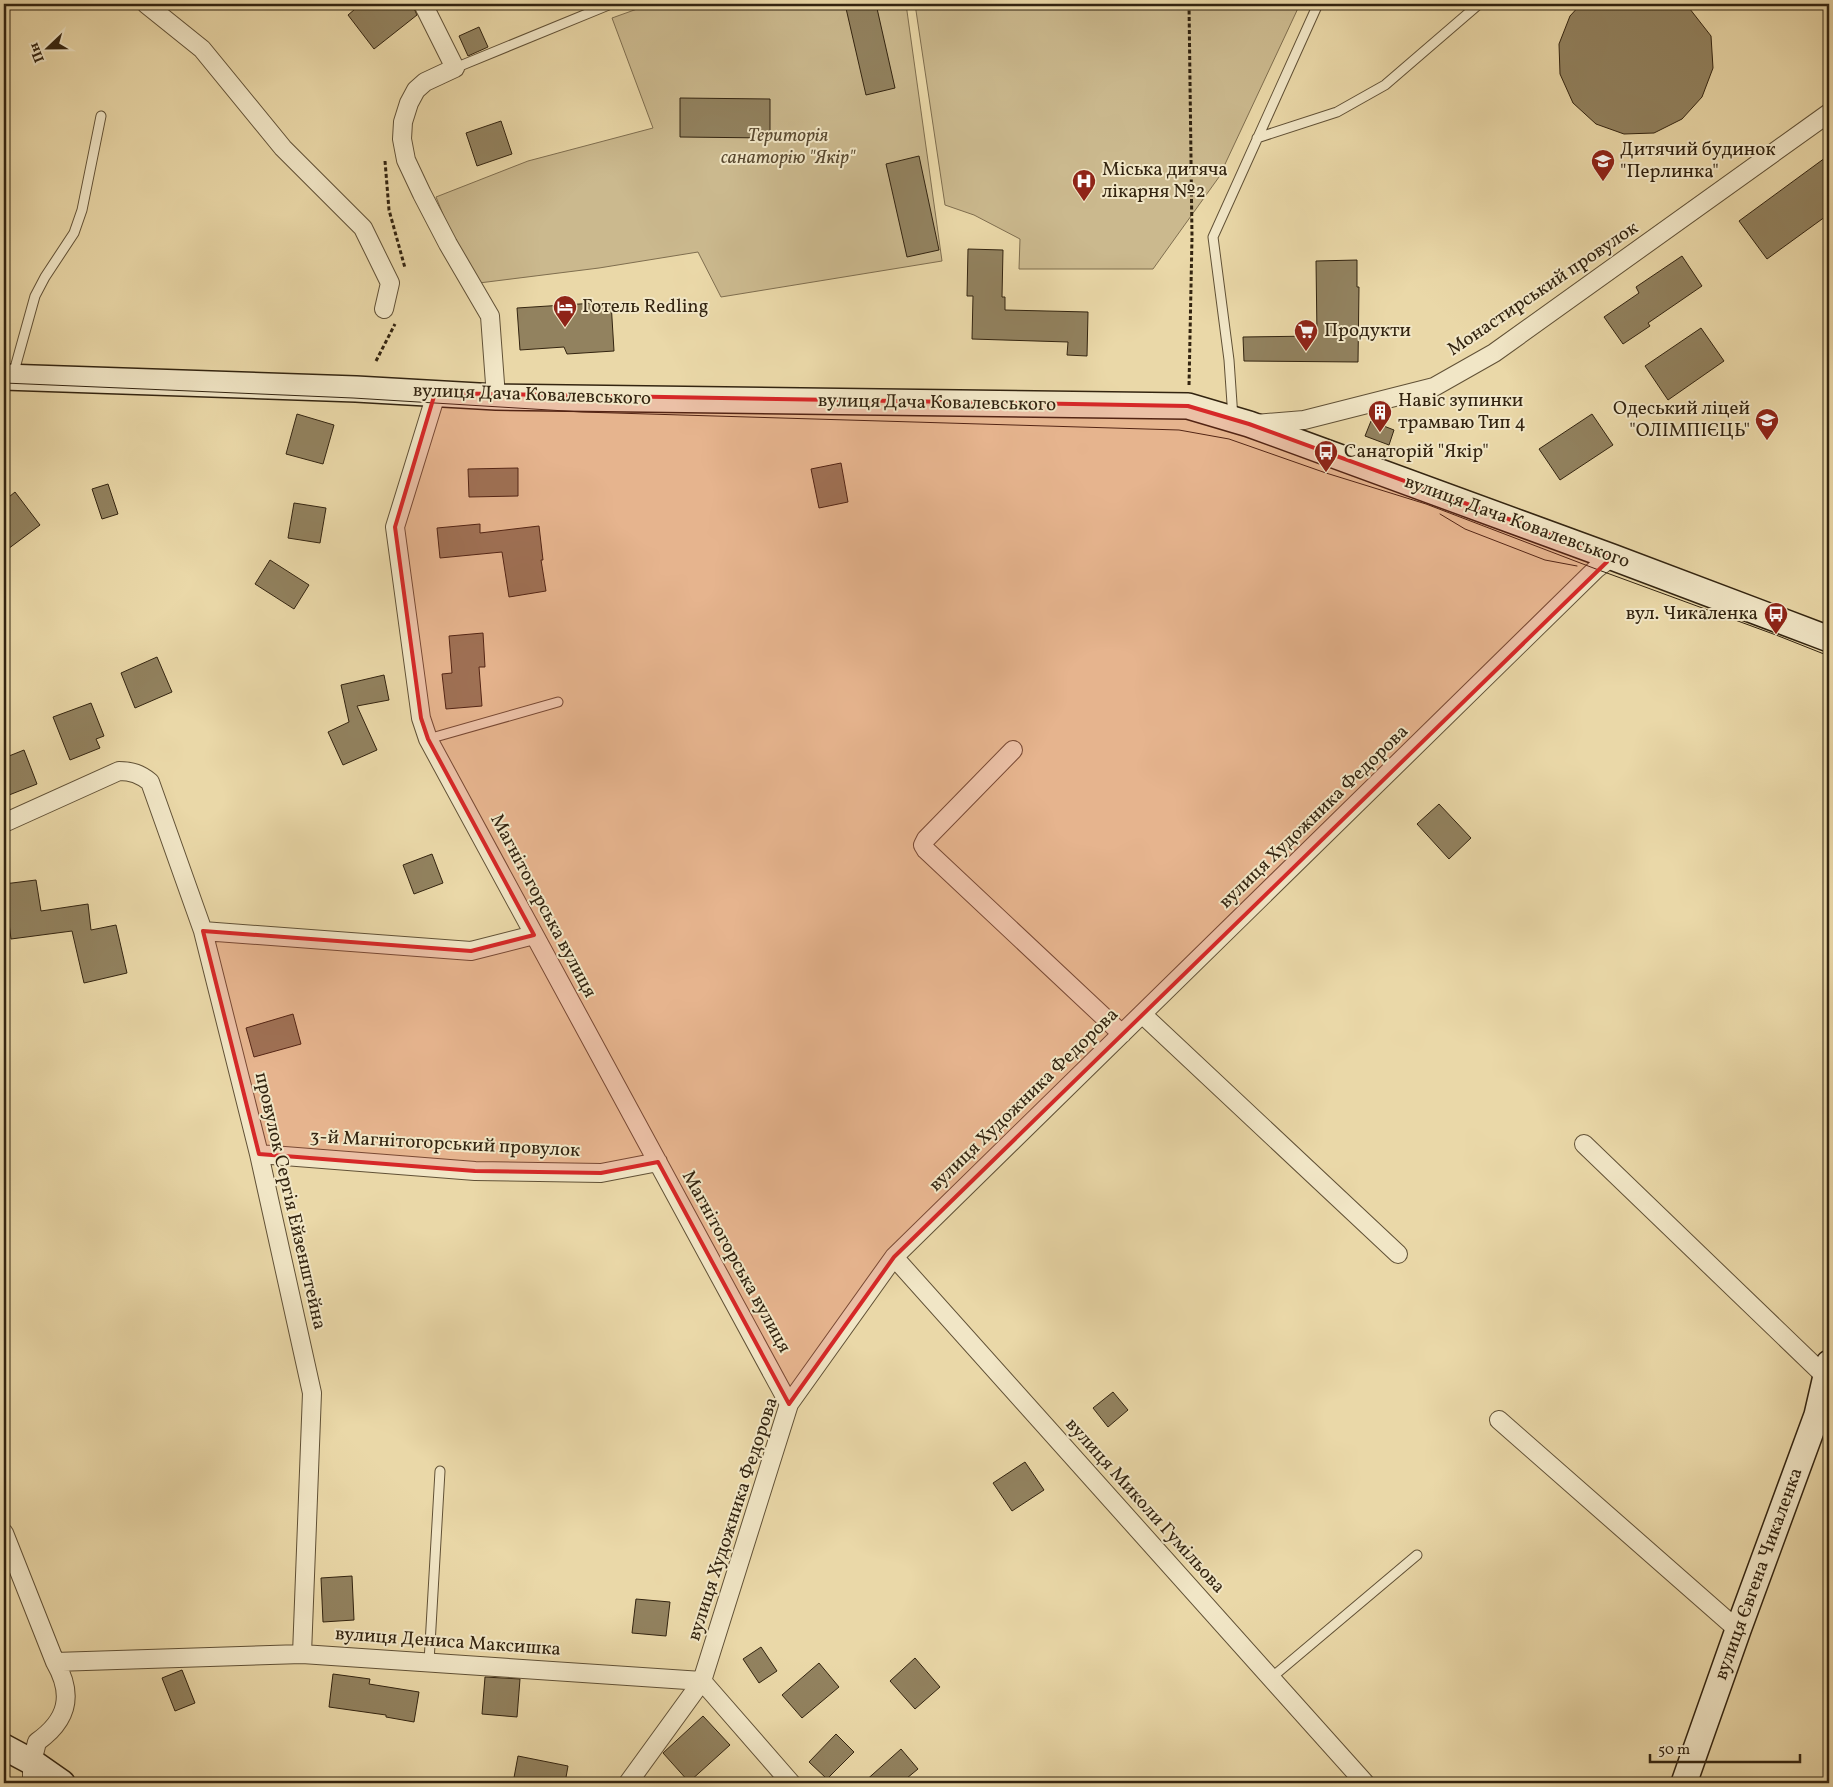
<svg xmlns="http://www.w3.org/2000/svg" width="1833" height="1787" font-family="Vollkorn,serif">
<style>
.green{fill:#cbb98e;stroke:#7f6e4f}
.building{fill:#92825f;stroke:#332410}
.lines{fill:none;stroke-linecap:round;stroke-linejoin:round}
.lane-casing{stroke:#615136;stroke-width:11}
.street-casing{stroke:#615136;stroke-width:20}
.secondary-casing{stroke:#332410;stroke-width:28}
.path{stroke:#332410;stroke-width:3;stroke-dasharray:4 2.5;stroke-linecap:butt}
.lane{stroke:#f1e6c6;stroke-width:9}
.street{stroke:#f1e6c6;stroke-width:18}
.secondary{stroke:#f1e6c6;stroke-width:25}
.tram{stroke:#332410;stroke-width:1}
.marked{fill:#d62828;fill-opacity:0.2;stroke:#d62828;stroke-width:4;stroke-linejoin:round}
.labels{text-anchor:middle;dominant-baseline:central;stroke-width:4;stroke-linejoin:round;paint-order:stroke}
.park-label{font-size:19px;font-style:italic;fill:#594930;stroke:#f1e6c6}
.poi-label{font-size:19px;fill:#332410;stroke:#f1e6c6;text-anchor:start}
.street-label{font-size:19px;fill:#332410;stroke:#f1e6c6}
</style>
<rect width="100%" height="100%" fill="#ead8a8"/>
<filter id="stains"><feTurbulence type="fractalNoise" baseFrequency=".004" numOctaves="4"/><feColorMatrix values="0 0 0 0 .2 0 0 0 0 .09 0 0 0 0 .02 0 0 0 .5 -.17"/></filter>
<radialGradient id="worn" r=".72"><stop offset=".6" stop-color="#630" stop-opacity="0"/><stop offset="1" stop-color="#630" stop-opacity=".3"/></radialGradient>
<path class="green" d="M651,4h255l36,257 -221,36 -23,-45 -99,16 -128,16 -35,-87 92,-36 125,-33 -41,-110z
M915,4h385l-81,173 -66,92h-134l1,-30 -46,-24 -29,-10z"/>
<path class="building" d="M361,4h51l5,11 -43,34 -26,-34z
M845,4h31l19,84 -29,7z
M1581,4h105l25,32 2,32 -11,29 -20,22 -28,14 -30,1 -28,-10 -23,-21 -13,-29 -1,-30 11,-28z
M479,27l9,20 -20,9 -9,-20z
M680,98l90,1v39l-90,-1z
M501,121l11,33 -35,12 -11,-33z
M1829,155v59l-62,45 -28,-38z
M919,156l20,94 -32,7 -21,-93z
M968,249l35,1 -1,47h3v13l83,2 -1,44 -20,-1 1,-13 -96,-3 1,-43h-6z
M1682,256l20,30 -54,37 2,3 -27,18 -19,-27 35,-24 -3,-6z
M1357,260v27h2l-1,75 -114,-1 -1,-24 74,-1 -1,-75z
M611,302l3,49 -47,3 -3,-7 -44,3 -3,-42z
M1701,328l23,33 -56,39 -23,-34z
M297,414l37,11 -11,39 -37,-10z
M1592,414l21,31 -53,35 -21,-31z
M1371,421l23,9 -5,15 -24,-9z
M841,463l7,39 -29,6 -8,-39z
M518,468v28l-49,1 -1,-28z
M108,484l10,30 -16,5 -10,-30z
M15,492l25,33 -36,27v-51z
M294,503l32,5 -6,35 -32,-5z
M480,524v9l59,-7 4,34h-2l5,31 -37,6 -7,-45 -62,6 -3,-30z
M270,560l39,25 -15,24 -39,-25z
M483,633l2,34h-6l3,39 -36,3 -4,-35 10,-1 -3,-37z
M157,657l15,35 -37,16 -14,-35z
M384,675l5,25 -32,6 20,44 -34,15 -15,-33 21,-10 -8,-37z
M91,703l13,33 -8,3 4,9 -30,12 -17,-43z
M24,750l13,34 -33,13v-39z
M1439,804l32,34 -22,21 -32,-35z
M432,854l11,29 -29,11 -11,-29z
M36,880l5,31 47,-7 3,26 25,-5 11,48 -43,10 -12,-52 -61,8 -7,-55z
M293,1014l8,30 -47,13 -8,-29z
M1113,1392l15,18 -20,17 -15,-19z
M1025,1462l19,28 -32,21 -19,-28z
M352,1576l2,44 -31,2 -2,-44z
M636,1599l34,3 -4,34 -34,-3z
M761,1647l16,24 -18,12 -16,-24z
M915,1658l25,29 -25,22 -25,-28z
M819,1663l20,24 -37,31 -20,-23z
M182,1670l13,33 -20,8 -13,-33z
M333,1674l37,5 -1,5 50,8 -5,30 -28,-5v-2l-57,-8z
M485,1677l35,2 -3,38 -35,-3z
M703,1716l27,29 -41,37 -26,-29z
M836,1734l18,18 -27,27 -18,-17z
M901,1749l17,20 -17,14h-38z
M518,1756l50,10 -3,17h-52z"/>
<g class="lines">
<g class="lane-casing">
<path id="lane" d="M455,68l156,-64
M1257,138l80,-26 48,-27 94,-81
M13,375l22,-79 10,-19 29,-44 8,-23 19,-94
M1233,418l-4,-58 -16,-123 105,-233
M428,739l130,-37
M429,1662l11,-191
M1271,1678l146,-123"/>
</g>
<g class="street-casing">
<path id="street" d="M146,4l56,45 81,99 80,80 27,55 -6,26
M423,4l32,64 -30,14 -9,8 -7,13 -6,19 -1,17 4,21 16,34 26,50 42,72 6,81
M435,393l-2,11 -38,123 26,191 7,21 361,665
M1255,424l49,-4 130,-33 60,-34 335,-240
M1013,750l-87,89 -3,6 3,5 196,184
M4,823l115,-52c13,0 21,3 31,11l53,149 56,223 53,239 -10,261
M203,931l268,20 63,-16
M1142,1014l256,240
M1584,1144l242,233
M259,1154l216,17 126,2 57,-11
M894,1257l471,526
M1499,1420l239,210
M4,1533l51,129c19,33 13,58 -18,80l-5,20v21
M55,1662l247,-8 400,27 89,102
M628,1783l74,-102 87,-277 105,-147 702,-688 16,-12"/>
</g>
<g class="secondary-casing">
<path id="secondary" d="M4,377l352,12 140,8 692,9 61,18 363,133 217,82
M4,1747l28,15 30,21
M1684,1783l54,-153 79,-215 12,-52"/>
</g>
<path class="path" d="M1189,4l3,233 -3,149
M385,161l4,49 16,58
M376,361l19,-37"/>
<use href="#lane" class="lane"/>
<use href="#street" class="street"/>
<use href="#secondary" class="secondary"/>
<path class="tram" d="M4,383l349,15 229,14 597,18 50,9 97,34 100,31 170,65 180,66 53,21
M1440,514l25,15 80,31 32,6"/>
</g>
<path class="marked" d="M435,393l753,13 61,18 363,133 -718,700 -105,147 -131,-242 -57,11 -126,-2 -216,-17 -56,-223 268,20 63,-16 -106,-196 -7,-21 -26,-191z"/>
<defs>
<g id="school-pin" transform="scale(1.25)"><path d="M0 17L-7.5 6A9.5 9.5 0 1 1 7.5 6Z" fill="#8f2418" stroke="#f1e6c6"/><path d="M0-5L7-2L0 1L-7-2ZM-4 1L0 2.5L4 1V4Q0 6-4 4Z" fill="#fff"/></g>
<g id="hospital-pin" transform="scale(1.25)"><path d="M0 17L-7.5 6A9.5 9.5 0 1 1 7.5 6Z" fill="#8f2418" stroke="#f1e6c6"/><path d="M-5-5h3v3.5h4V-5h3V5h-3V1.5h-4V5h-3Z" fill="#fff"/></g>
<g id="hotel-pin" transform="scale(1.25)"><path d="M0 17L-7.5 6A9.5 9.5 0 1 1 7.5 6Z" fill="#8f2418" stroke="#f1e6c6"/><path d="M-6-4.5h1.5V1H6V5H4.5V3h-9V5H-6ZM-4 0a1.8 1.8 0 1 1 3.6 0ZM.5 0V-2.5h3Q6-2.5 6 0Z" fill="#fff"/></g>
<g id="supermarket-pin" transform="scale(1.25)"><path d="M0 17L-7.5 6A9.5 9.5 0 1 1 7.5 6Z" fill="#8f2418" stroke="#f1e6c6"/><path d="M-6-5.5h2.5l.6 2H6L4.5 2H-2.5L-4.4-4H-6ZM-1.5 3.2a1.3 1.3 0 1 0 .1 0ZM3 3.2a1.3 1.3 0 1 0 .1 0Z" fill="#fff"/></g>
<g id="building-pin" transform="scale(1.25)"><path d="M0 17L-7.5 6A9.5 9.5 0 1 1 7.5 6Z" fill="#8f2418" stroke="#f1e6c6"/><path d="M-4-6H4V6H1V3H-1V6H-4ZM-2.5-4.3h1.7v1.8h-1.7ZM.8-4.3h1.7v1.8H.8ZM-2.5-1h1.7V.8h-1.7ZM.8-1h1.7V.8H.8Z" fill="#fff"/></g>
<g id="bus-pin" transform="scale(1.25)"><path d="M0 17L-7.5 6A9.5 9.5 0 1 1 7.5 6Z" fill="#8f2418" stroke="#f1e6c6"/><path d="M-5-6H5V4H4V6H2V4H-2V6H-4V4H-5ZM-3.5-4V0h7V-4ZM-3.5 1.2v1.5H-2V1.2ZM2 1.2v1.5H3.5V1.2Z" fill="#fff"/></g>
</defs>
<g fill-rule="evenodd">
<use href="#school-pin" x="1603" y="161"/>
<use href="#hospital-pin" x="1084" y="181"/>
<use href="#hotel-pin" x="565" y="307"/>
<use href="#supermarket-pin" x="1306" y="331"/>
<use href="#building-pin" x="1380" y="412"/>
<use href="#school-pin" x="1767" y="420"/>
<use href="#bus-pin" x="1326" y="452"/>
<use href="#bus-pin" x="1776" y="614"/>
</g>
<g class="labels">
<g class="park-label">
<text x="788" y="136">Територія<tspan x="788" dy="22">санаторію "Якір"</tspan></text>
</g>
<g class="poi-label">
<text x="1620" y="150">Дитячий будинок<tspan x="1620" dy="22">"Перлинка"</tspan></text>
<text x="1102" y="170">Міська дитяча<tspan x="1102" dy="22">лікарня №2</tspan></text>
<text x="582" y="307">Готель Redling</text>
<text x="1324" y="331">Продукти</text>
<text x="1398" y="401">Навіс зупинки<tspan x="1398" dy="22">трамваю Тип 4</tspan></text>
<text x="1750" y="409" text-anchor="end">Одеський ліцей<tspan x="1750" dy="22">"ОЛІМПІЄЦЬ"</tspan></text>
<text x="1344" y="452">Санаторій "Якір"</text>
<text x="1758" y="614" text-anchor="end">вул. Чикаленка</text>
</g>
<g class="street-label">
<text transform="translate(1543 289) rotate(-34)">Монастирський провулок</text>
<text transform="translate(532 395) rotate(2)">вулиця Дача Ковалевського</text>
<text transform="translate(937 403) rotate(1)">вулиця Дача Ковалевського</text>
<text transform="translate(1517 522) rotate(20)">вулиця Дача Ковалевського</text>
<text transform="translate(1314 817) rotate(-44)">вулиця Художника Федорова</text>
<text transform="translate(543 906) rotate(62)">Магнітогорська вулиця</text>
<text transform="translate(1024 1100) rotate(-44)">вулиця Художника Федорова</text>
<text transform="translate(445 1144) rotate(3)">3-й Магнітогорський провулок</text>
<text transform="translate(290 1201) rotate(77)">провулок Сергія Ейзенштейна</text>
<text transform="translate(736 1262) rotate(61)">Магнітогорська вулиця</text>
<text transform="translate(1145 1506) rotate(48)">вулиця Миколи Гумільова</text>
<text transform="translate(733 1519) rotate(-72)">вулиця Художника Федорова</text>
<text transform="translate(1759 1574) rotate(-70)">вулиця Євгена Чикаленка</text>
<text transform="translate(448 1642) rotate(4)">вулиця Дениса Максишка</text>
</g>
</g>
<rect width="1833" height="1787" fill="none" stroke="#ead8a8" stroke-width="20"/>
<rect x="5" y="5" width="1823" height="1777" fill="none" stroke="#332410" stroke-width="2.5"/>
<rect x="10" y="10" width="1813" height="1767" fill="none" stroke="#332410"/>
<g transform="translate(48 48) rotate(248)" stroke="#f1e6c6" stroke-width="4" paint-order="stroke">
<path d="M0-4L9 19L0 12L-9 19Z" fill="#332410"/>
<text y="-8" font-size="14" font-weight="bold" text-anchor="middle" fill="#332410">Пн</text>
</g>
<path d="M1650 1754v8h150v-8" fill="none" stroke="#332410" stroke-width="2.5"/>
<text x="1658" y="1754" font-size="15" fill="#332410" stroke="#f1e6c6" stroke-width="4" paint-order="stroke">50 m</text>
<rect width="100%" height="100%" filter="url(#stains)"/>
<rect width="100%" height="100%" fill="url(#worn)"/>
</svg>
